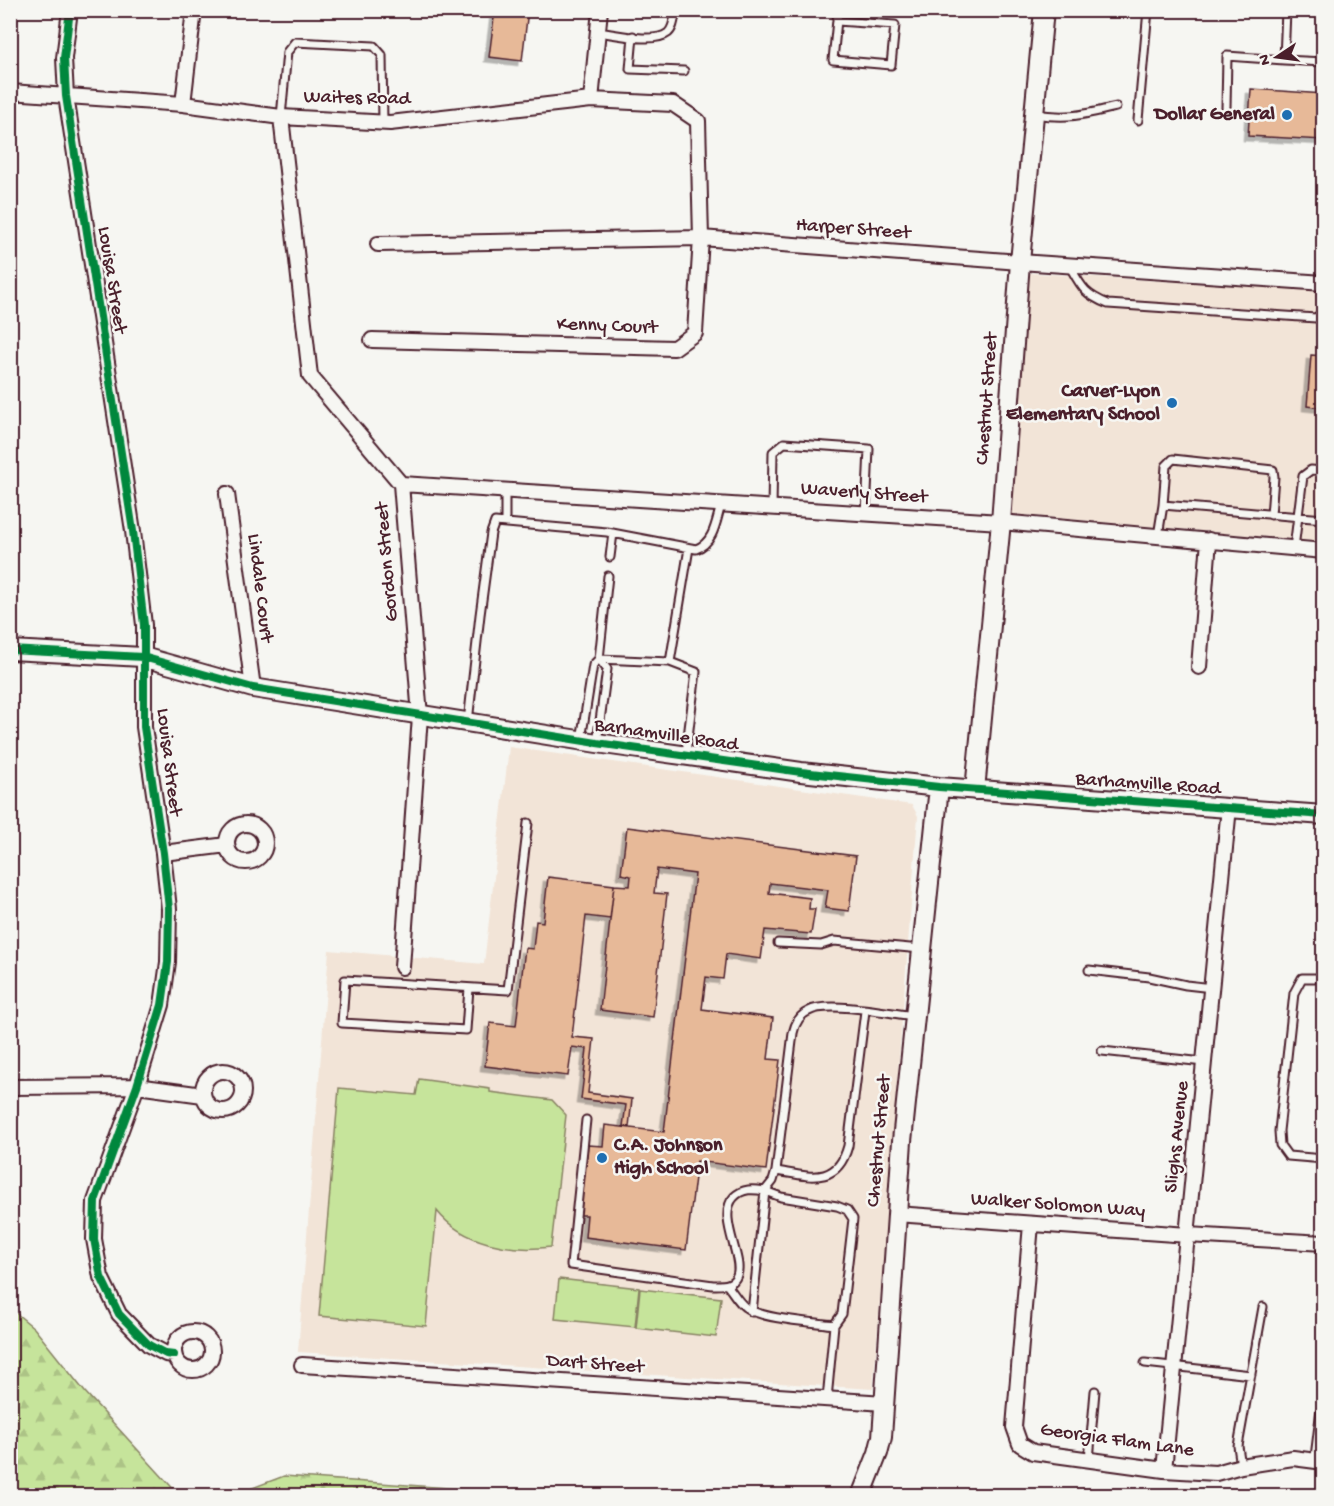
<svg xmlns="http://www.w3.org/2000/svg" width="1334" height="1506" font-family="'Gochi Hand',sans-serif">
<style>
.built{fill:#f2e4d7}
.grass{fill:#c6e49b;stroke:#888263;stroke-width:1.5}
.forest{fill:url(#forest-firs);stroke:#888263;stroke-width:1.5}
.building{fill:#e7b998;stroke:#4a1f2b;stroke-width:1.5;filter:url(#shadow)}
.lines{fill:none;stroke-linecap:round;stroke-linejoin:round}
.lane-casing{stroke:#4a1f2b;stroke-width:11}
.street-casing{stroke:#4a1f2b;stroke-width:18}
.secondary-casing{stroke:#4a1f2b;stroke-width:22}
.lane{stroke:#f6f6f2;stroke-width:7}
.street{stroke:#f6f6f2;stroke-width:14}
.secondary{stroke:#f6f6f2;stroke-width:18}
.cycleway-casing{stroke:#f6f6f2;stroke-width:11}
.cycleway{stroke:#00873e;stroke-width:8}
.poi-dot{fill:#1f6fb2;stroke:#f6f6f2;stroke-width:2}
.labels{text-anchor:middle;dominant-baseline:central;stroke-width:5;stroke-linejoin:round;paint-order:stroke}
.street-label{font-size:20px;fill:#4a1f2b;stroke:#f6f6f2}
.poi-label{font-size:20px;font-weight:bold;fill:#4a1f2b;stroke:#f6f6f2;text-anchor:end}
</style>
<defs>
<pattern id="forest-firs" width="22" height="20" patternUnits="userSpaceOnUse" patternTransform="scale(1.5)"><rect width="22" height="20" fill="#c6e49b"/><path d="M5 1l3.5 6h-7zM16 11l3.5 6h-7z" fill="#acc386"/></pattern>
<filter id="shadow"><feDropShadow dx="-4.5" dy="4.5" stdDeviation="0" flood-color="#0004"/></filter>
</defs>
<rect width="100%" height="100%" fill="#f6f6f2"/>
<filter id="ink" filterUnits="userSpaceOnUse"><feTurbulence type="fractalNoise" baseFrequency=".0167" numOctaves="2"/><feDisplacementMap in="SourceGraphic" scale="12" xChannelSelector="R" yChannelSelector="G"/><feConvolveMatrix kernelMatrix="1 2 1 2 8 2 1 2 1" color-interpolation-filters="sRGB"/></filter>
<g filter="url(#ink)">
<path class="built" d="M1029,273l294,18v251l-311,-28z
M509,747l403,58 6,11 -45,573 -575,-37 31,-402 155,14z"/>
<path class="grass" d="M419,1079l71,10v3l62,8 14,15 -15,132c-40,5 -88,-3 -114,-36l-11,115 -107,-10 20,-228 77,7z
M559,1279l80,9 -4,39 -80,-8z
M640,1289l81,9 -5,39 -80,-9z"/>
<path class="forest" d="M11,1309l23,19 51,64 94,103h-168z
M284,1476l260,19h-310z"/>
<path class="building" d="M495,10h33l-6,51 -33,-4z
M1251,89l73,5v46l-76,-4z
M1311,355l13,1v52l-17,-2z
M627,827l229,29 -7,55 -24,-3 3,-18 -58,-7 -1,10 41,5 -1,11h6l-4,25 -46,-4 -4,29 -35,-5 -3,25 -17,-2 -4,32 71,9 -5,41 12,1 -14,110 -69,-9 -11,89 -101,-13 2,-22h-7l8,-70 15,1 2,-21 59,7 31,-258 -38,-5 -3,24 13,1 -14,123 -53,-7 14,-125 16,1 1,-10 -10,-2z
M548,877l66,8 -4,34 -24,-3 -14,121 22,2 -6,54 44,6 -3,28 -6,-1 3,-21 -45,-6 6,-50 -15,-2 -4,29 -83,-10 5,-43 26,3 9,-78 8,1 3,-28 7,1z"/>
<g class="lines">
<g class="lane-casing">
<path id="lane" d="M837,21l58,4 -4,40 -58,-5 5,-50
M598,32c17,2 56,12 70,1 6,-5 6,-15 8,-23
M633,36l-3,33 54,2
M1284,60l40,2
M1226,108l1,-52 57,4 2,-50
M1034,114c34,5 49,1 82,-7
M281,117l6,-65 8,-10 79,4 8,9 1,68
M1138,120l10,-110
M1069,265c13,23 15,29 39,39l208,14 8,-7
M1163,505l3,-39 7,-7 100,11 1,7 -3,38
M772,508l1,-56 11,-9 85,6 -3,65
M505,522v-31
M1158,536l5,-31 161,14
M1294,548l9,-72 8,-6 13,1
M610,557l3,-24
M608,576l-9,83 71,3
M468,722l12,-107 11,-82 4,-11 112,10 89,17c18,-6 20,-28 25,-44
M581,740l12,-75 6,-6 8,10 -10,74
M686,753l10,-81 -26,-10 19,-114
M778,943l43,2 13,-4 87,8
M1089,970l60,7 37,8 26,3
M1324,978h-22l-8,15 -15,138 1,14 8,11 36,3
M469,988l-3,42 -124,-7 3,-43 163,10 20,-167
M1102,1051l102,11
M586,1120l-15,145 142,20c10,0 20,1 24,-10 7,-17 -21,-59 -3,-78 9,-9 19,-8 31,-6l-13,121
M776,1171c32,5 61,16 72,-25l17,-135
M727,1285c6,7 11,17 18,22 15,12 68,15 89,18
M1145,1363l106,12
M827,1399l7,-74 8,-11 11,-95 -6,-9 -10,-4 -56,-9 -16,-6 8,-10 3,-10 17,-138c2,-9 6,-18 16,-22 17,-10 82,2 104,5
M1089,1460l6,-69
M1241,1466l-3,-20 25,-139"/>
</g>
<g class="street-casing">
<path id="street" d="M70,10l-6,48 2,38 67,435 11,94v102l19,126 6,56 -1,53 -6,43 -25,81 -42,115 -1,38 7,38 18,37 30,31 17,9 8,1
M10,92l173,12 98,13 109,6 201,-23 82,4 25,17 3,117 -6,95 -21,15 -302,-8
M591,100l9,-90
M183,104l11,-94
M281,117l29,259 91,108 19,232 -18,251
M378,244l323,-6 319,24 304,21
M401,484l600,38 323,29
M227,494l26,194
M1199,667l10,-127
M227 843a19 19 0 1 1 38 0a19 19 0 1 1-38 0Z
M163,853l64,-8
M203 1091a20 20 0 1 1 40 0a20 20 0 1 1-40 0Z
M10,1087l127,-1 66,9
M896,1214l292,21 136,8
M1031,1224l-17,203 6,17 13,8 131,18 52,3 25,-7 52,-8 31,4
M174 1351a19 19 0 1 1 38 0a19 19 0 1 1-38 0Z
M302,1365l583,38
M1318,1461l6,-48
M1164,1470l65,-663"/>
</g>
<g class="secondary-casing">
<path id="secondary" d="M10,650l133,7 110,31 344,55 204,29 138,15 385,28
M975,790l26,-268 19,-260 24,-252
M861,1496l17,-43 4,-16 20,-296 37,-354"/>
</g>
<use href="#lane" class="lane"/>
<use href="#street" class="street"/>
<use href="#secondary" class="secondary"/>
<g class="cycleway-casing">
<path id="cycleway" d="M70,10l-6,48 2,38 67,435 11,94v102l19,126 6,56 -1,53 -6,43 -25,81 -42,115 -1,38 7,38 18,37 30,31 17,9 8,1
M10,650l133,7 110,31 344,55 204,29 138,15 385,28"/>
</g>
<use href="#cycleway" class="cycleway"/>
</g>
</g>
<g class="poi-dot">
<circle cx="1287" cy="115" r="6"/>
<circle cx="1172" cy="403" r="6"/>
<circle cx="602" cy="1158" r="6"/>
</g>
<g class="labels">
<g class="street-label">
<text transform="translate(357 99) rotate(1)">Waites Road</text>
<text transform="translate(853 230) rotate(4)">Harper Street</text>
<text transform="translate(111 280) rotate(81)">Louisa Street</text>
<text transform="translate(607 327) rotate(2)">Kenny Court</text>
<text transform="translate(988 399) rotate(-86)">Chestnut Street</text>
<text transform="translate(864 494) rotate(4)">Waverly Street</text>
<text transform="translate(388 562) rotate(-95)">Gordon Street</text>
<text transform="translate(259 588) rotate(83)">Lindale Court</text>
<text transform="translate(666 736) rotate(8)">Barhamville Road</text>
<text transform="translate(168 762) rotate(83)">Louisa Street</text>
<text transform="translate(1148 785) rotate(4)">Barhamville Road</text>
<text transform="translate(1178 1137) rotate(-84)">Slighs Avenue</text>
<text transform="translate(880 1141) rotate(-85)">Chestnut Street</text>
<text transform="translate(1058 1206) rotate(4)">Walker Solomon Way</text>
<text transform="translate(595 1365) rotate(4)">Dart Street</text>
<text transform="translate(1117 1441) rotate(8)">Georgia Flam Lane</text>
</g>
<g class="poi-label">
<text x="1275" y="115">Dollar General</text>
<text x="1160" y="392">Carver-Lyon<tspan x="1160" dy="23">Elementary School</tspan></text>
<text x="614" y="1146" text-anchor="start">C.A. Johnson<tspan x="614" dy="23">High School</tspan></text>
</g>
</g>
<rect width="1334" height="1506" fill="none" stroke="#f6f6f2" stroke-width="36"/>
<rect x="18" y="18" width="1298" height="1470" fill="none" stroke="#4a1f2b" stroke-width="2" filter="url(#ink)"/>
<g transform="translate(1277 57) rotate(257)" stroke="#f6f6f2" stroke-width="4.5" paint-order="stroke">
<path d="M0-4.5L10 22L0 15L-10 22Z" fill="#4a1f2b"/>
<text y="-9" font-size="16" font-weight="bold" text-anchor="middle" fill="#4a1f2b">N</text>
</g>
</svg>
